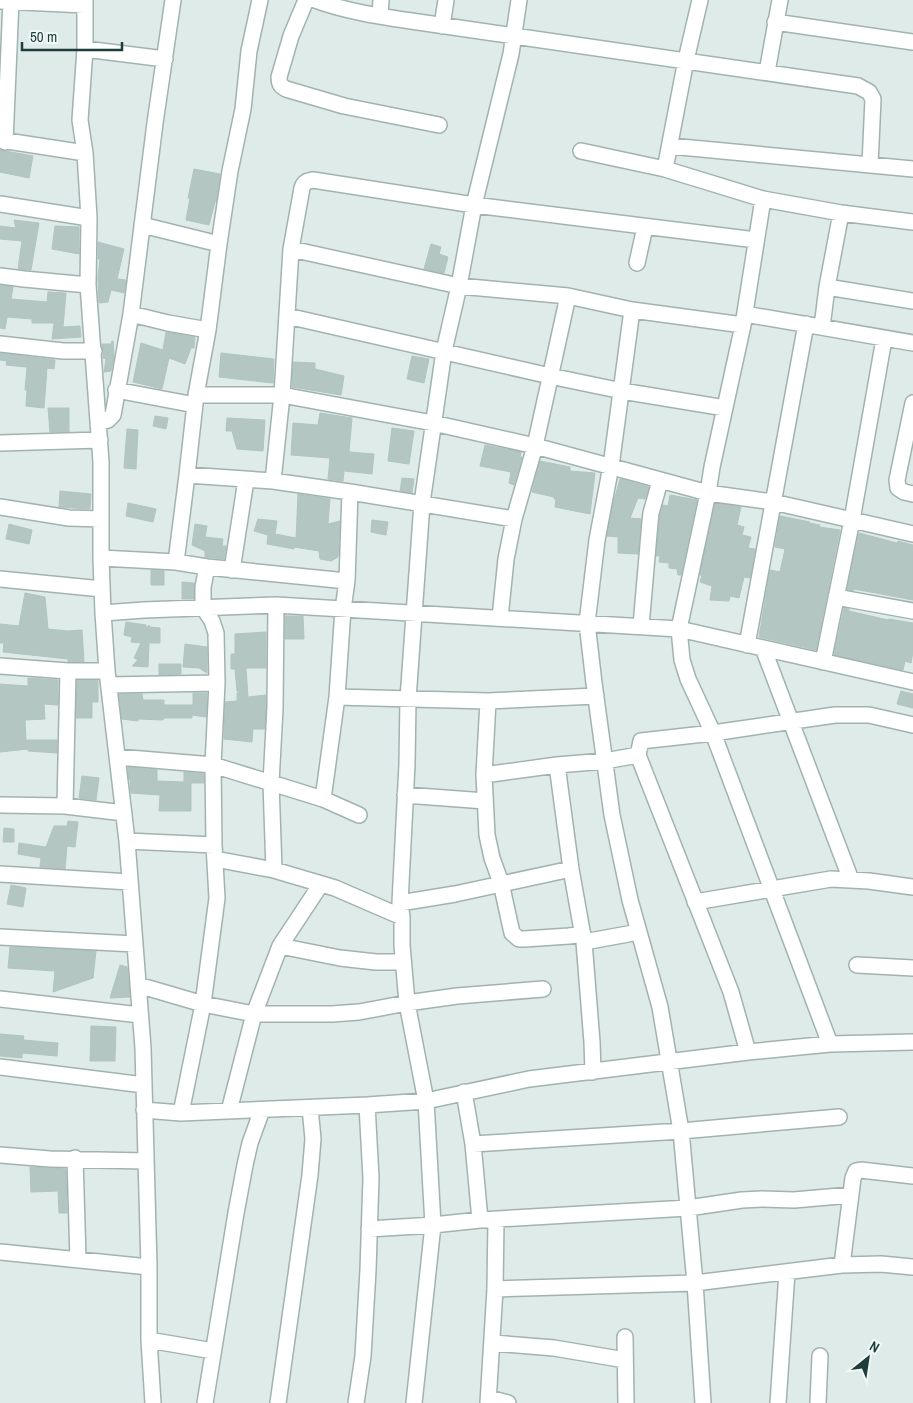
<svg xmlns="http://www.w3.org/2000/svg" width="913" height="1403" font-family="'Archivo Narrow',sans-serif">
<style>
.building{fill:#b4c6c2;stroke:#b0c5c1}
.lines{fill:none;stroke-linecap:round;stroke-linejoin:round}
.street-casing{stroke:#a1b3b1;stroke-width:18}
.street{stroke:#fff;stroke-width:15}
</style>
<rect width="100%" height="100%" fill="#deebe8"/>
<path class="building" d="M0,150l33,6 -4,22 -29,-6z
M194,169l26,5 -4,28h-1l-6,23 -23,-5 4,-22h-2z
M14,220l25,3 -8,47 -13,-1 4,-28 -22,-2v-13l16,2z
M55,226l24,1v27l-27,-5z
M98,242l26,7 -7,30 9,1 -2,13 -13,-3 -3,12 -9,1 -1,-26 2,-18h-2z
M431,244l10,3 -2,7 9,3 -4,16 -20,-4z
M0,285l13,2 -2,12 36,3 1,-10 18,1 -3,34 17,-1 1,11 -29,2 2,-16h-22v-4l-25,-2 -2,12 -5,-1z
M166,332l29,5 -1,11h-3l-6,16 -16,-6 -7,31 -29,-7 8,-39 22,7z
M112,341h1l1,16 -3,14 -7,1 2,-13 -3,-1v-7l-1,-7h9z
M0,353l55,7 -1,9 -7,-1 -3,40 -18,-2 1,-16h-2l2,-23 -21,-2 1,-4 -7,-1z
M221,353l53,6 -1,24 -54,-6z
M412,356l17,3 -5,24 -17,-4z
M293,362l22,1v6l29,7 -3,19 -49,-8z
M48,408h21v24h-19z
M320,413l32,5 -3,34 25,2 -2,20 -28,-3 -1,10 -15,-2 2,-21 -39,-3 2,-32 25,2z
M155,416l13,2 -2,11 -13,-3z
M227,418l38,2 -2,31 -26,-2 -5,-18h-6z
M392,428l22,3 -5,33 -21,-3z
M127,429l11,1 -2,39 -12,-1z
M485,445l36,7 -1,5h2l-8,28 -5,-2 2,-11 -31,-6z
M540,461l30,6v4l25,2 -5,41 -35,-7 1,-8h-2v-2l-22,-5z
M402,478l12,1 -2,14 -12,-2z
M620,479l29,8 -4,12 -7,-1 -8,20 11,1 -3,35 -20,-1v-16l-11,-1 6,-32z
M60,491l31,3 -1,15 -31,-2z
M298,494l32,5 -2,25 12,-3 -2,36 -7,4 -11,-2 -1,-8 -25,-4v2l-27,-5 1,-9 -14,-4 4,-12 19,2 -2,13 21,4z
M670,495l27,5 -16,75h-3l-1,-6 -8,-1v-5l-10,-1 1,-6h-4l4,-41 3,-10 5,1z
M128,503l28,6 -3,13 -27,-6z
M715,503l26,4 -4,18 7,2 -2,8 9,2 -3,11 7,1 -5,29 -6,-1 -5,21 -9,-2 -1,5 -19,-1 2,-14 -12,-4 2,-7h-2z
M780,516l30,6 -1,1 11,2 -1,2 21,3 -24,120 -57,-13 11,-67 10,2 5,-23 -10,-2z
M372,520l16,2 -2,13 -15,-3z
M9,524l23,6 -3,14 -23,-5z
M195,524l12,2 -2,11 18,2 -1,7h4l-2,13 -19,-2v-6l-13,-6z
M859,533l38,10 1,-2 15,4v55l-59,-11 -1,2 -6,-1z
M151,570l13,1v14h-13z
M182,582l12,1v16h-12z
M25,593l20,4 3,32 20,2 14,-1 2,32h-16v-3l-65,-7 1,-9h-4v-19l19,2z
M844,608l5,1v2l39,9 1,-1 24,4v29l-2,11 -6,-2 -2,9 -69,-15z
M285,616h18l1,23h-19z
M126,622l20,3v2h2l1,-2 1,2 10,1v15h-11l-1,24 -16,-1 6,-6 -4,-2 7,-15 -10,-1 1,-5 -8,-2z
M266,632v36h-20l2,29 18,-2 -1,34h-12l-1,13 -28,-3 1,-37 12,-1v-8h3l-3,-2 -2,-22h-4v-15h4v-20z
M185,644l22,3v26l-8,-5 -16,-1z
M159,664h22v10l-22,1z
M28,678l30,2v25l-14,-1 1,15 -20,1 1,20h31v13l-29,-2v-2l-28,3v-68l28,2z
M77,680h21v22h-6v16h-16z
M901,691l12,3v14l-16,-4z
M193,693h14l-1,24 -14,-2v3h-28l-1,2 -25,-1v2l-16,-2 -3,-25h23l1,6h21v5h29z
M128,767l29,3v11l27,1v-10l20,2v9h-13v28h-32l1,-16 -29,-2 -1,-14h-1z
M82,776l17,2 -3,22 -17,-2z
M68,821l10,1 -3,25 -8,-1 -2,23 -25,-2 1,-9 -23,-4 1,-11 27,4 8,-21h13z
M4,828l10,1v13h-11z
M11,885l15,3 -3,19 -16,-3z
M10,947l86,4 -3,27 -40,14 2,-21 -47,-3z
M120,965l7,2 3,30 -20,1z
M91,1026l25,1 -1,34h-25z
M0,1034l24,2 -1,4 35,3 -1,13 -35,-3v5l-22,-2z
M30,1167l36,2 1,44h-8l-1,-22 -27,1z"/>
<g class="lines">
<g class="street-casing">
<path id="street" d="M85,0v49l-5,71 5,33 4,65 -1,67 13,177v96l2,55 4,58 20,170 16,207 6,219v73l4,63
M306,0l-15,36 -12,41c0,6 1,9 7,12l58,17 95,19
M315,0c33,12 68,17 103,22l440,64 11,6 4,7 -3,66
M0,1l85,4
M380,16l1,-16
M775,22l138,20
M442,26l4,-26
M85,49l80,10
M767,72l13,-72
M0,140l85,13
M5,142l6,-142
M670,146l243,23
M581,151l84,18 98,30 78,14 72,9
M665,169l21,-109 14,-60
M763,199l-20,126 -31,142 -4,26 -29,136 3,31 6,19 25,54 117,311
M0,204l89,14
M142,225l77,19
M291,249l168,37 109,10 64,14 111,15
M637,263l8,-36
M0,276l24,3 64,6
M827,287l86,14
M632,310l-21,156 -14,74 -10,83 7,60 18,132 18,85 30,107 21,124 14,152 8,120
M131,314l37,9 40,7
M745,314l168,29
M287,316l263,60 72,15 103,17
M822,327l5,-40 14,-74
M0,344l63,7h31
M116,390l79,15
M196,395h86l151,28 102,23 173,47 65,9 140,32
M913,403l-16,77 1,8 6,4 9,2
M99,423l9,-3 5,-5 18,-101 24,-191 18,-123
M0,443l100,-3
M187,475l86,6 77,11 164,27
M273,481l9,-86 9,-146 11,-61c2,-6 5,-7 11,-8l161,25 282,35
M0,507l69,11 32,1
M101,558l75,4 31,5 140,14
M176,562l11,-87 9,-80 12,-65 11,-86 11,-73 13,-62 6,-58 11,-51
M232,570l14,-90
M0,579l102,10
M836,597l77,14
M103,613l41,-3 132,-5 403,24 234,53
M500,618l6,-59 8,-40 21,-73 33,-150
M641,626l9,-104 1,-9 9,-32
M747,645l59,-321
M763,648l88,232
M823,662l29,-142 32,-181
M0,666l68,5h39
M109,685l108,-2
M337,697l151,4 108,-5
M488,701l-4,74 3,60 5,23 9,25 11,50 7,6h5l45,-3 14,-2
M638,755l93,237 17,60
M117,757l96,8 110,34 36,16
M557,765l14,104 13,73 8,100 1,30
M484,775l73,-10 48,-4 33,-6 3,-14 72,-8 122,-18h34l44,10
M405,795l80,6
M323,799l14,-102 6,-88 4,-28 3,-89
M0,805l65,1 59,7
M65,806l3,-135
M127,841l87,4
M215,859l59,11 61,18 67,29
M274,870l-3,-87 4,-75 1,-103
M0,874l130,8
M695,902l136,-23 38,2 44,6
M400,903l55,-9 116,-25
M0,937l135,7
M584,942l55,-10
M280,946l60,12 36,4h27
M857,965l56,3
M138,985l65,19 51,10h78l27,-2 48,-9 50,-7 86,-7
M0,999l140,16
M0,1067l144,18
M464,1092l9,52 7,76
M144,1110l37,3 186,-8 59,-4 103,-22 219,-27 82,-8 83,-2
M229,1111l25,-97 26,-68 41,-62
M181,1113l22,-109 14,-106 -3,-53 -1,-80 4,-82 -1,-50 -4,-12 -9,-14v-20l4,-20
M473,1144l208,-13 158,-14
M0,1155l50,4 96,2
M75,1158l3,102
M369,1229l64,-4 47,-5 208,-12 54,-8 20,-1 32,1 57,-5
M0,1252l149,15
M842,1265l11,-87 3,-7 5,-1 52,6
M495,1289l200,-6 147,-18 39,-1 32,3
M625,1337l1,66
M149,1340l64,11
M493,1343l61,5 71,12
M489,1398l19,5
M205,1403l31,-190 9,-48 5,-22 12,-33
M278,1403l32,-228 3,-36 -3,-31
M356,1403l7,-47 5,-86 3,-92 -4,-73
M414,1403l19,-178 -7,-124 -19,-98 -5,-58v-28l-2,-14 7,-139 1,-65 14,-196 22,-152 15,-65 15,-81 37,-151 8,-54
M488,1403l7,-114 1,-69
M778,1403l9,-131
M818,1403l2,-47"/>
</g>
<use href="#street" class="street"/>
</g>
<g transform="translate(868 1358) rotate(30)" stroke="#eff8f5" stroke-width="4" paint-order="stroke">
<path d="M0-4L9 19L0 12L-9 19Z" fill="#1e3d3b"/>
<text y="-8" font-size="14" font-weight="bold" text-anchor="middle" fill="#1e3d3b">N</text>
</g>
<path d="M22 42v8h100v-8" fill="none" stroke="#1e3d3b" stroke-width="2.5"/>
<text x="30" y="42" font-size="15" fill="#1e3d3b" stroke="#eff8f5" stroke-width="4" paint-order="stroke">50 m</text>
</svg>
